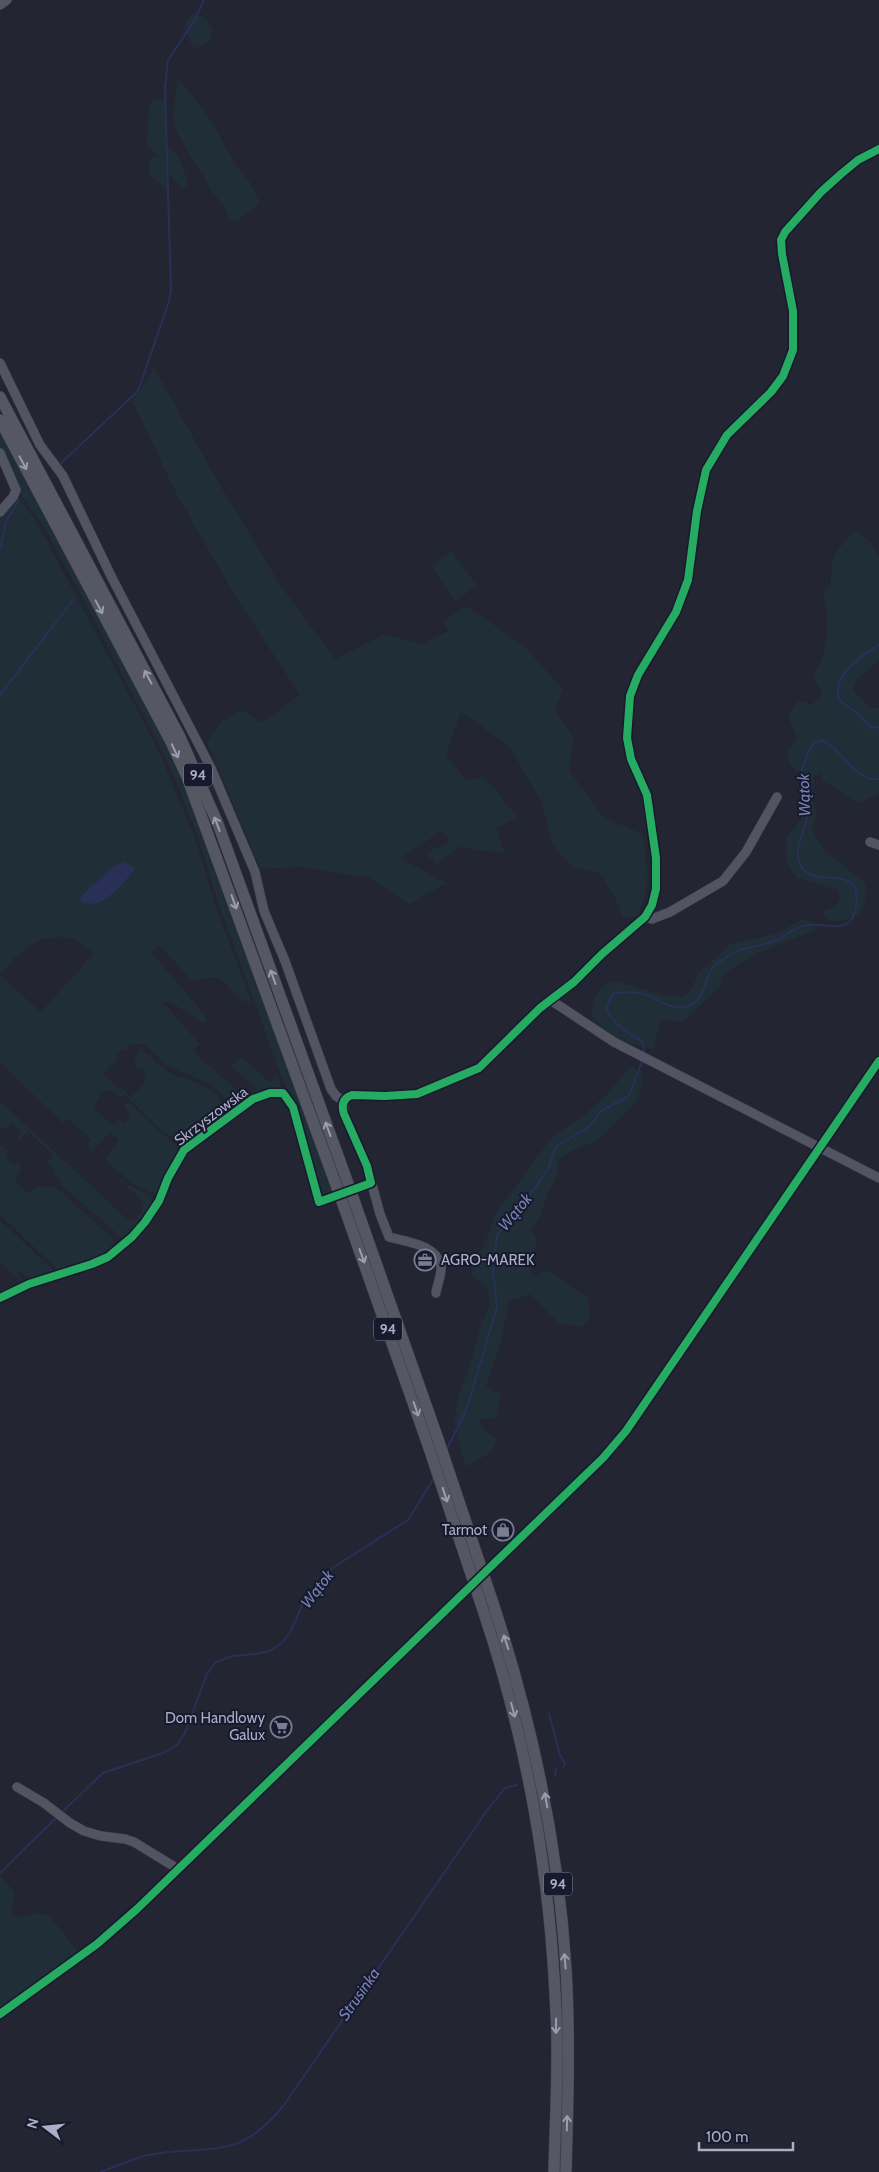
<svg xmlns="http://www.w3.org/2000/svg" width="879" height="2172" font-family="Cabin,sans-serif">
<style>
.green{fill:#202e38;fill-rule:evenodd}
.water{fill:#293057}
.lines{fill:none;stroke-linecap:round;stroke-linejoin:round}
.stream{stroke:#293057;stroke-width:2}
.minor-casing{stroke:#3d3f49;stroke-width:10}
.major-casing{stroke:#3d404c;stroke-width:12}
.minor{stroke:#525561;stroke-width:9}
.major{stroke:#555762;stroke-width:11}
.major-bridge-casing{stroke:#3d404c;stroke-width:12;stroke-linecap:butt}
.major-bridge{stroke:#555762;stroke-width:11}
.cycleway-casing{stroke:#171a2c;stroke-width:11}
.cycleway{stroke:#26ab63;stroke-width:8}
.oneway{stroke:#999db2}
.labels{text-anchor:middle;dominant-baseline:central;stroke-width:4;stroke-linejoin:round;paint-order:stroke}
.shield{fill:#171a2c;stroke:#7e8298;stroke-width:1}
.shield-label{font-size:14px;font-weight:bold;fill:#aaaec6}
.street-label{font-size:15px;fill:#aaaec6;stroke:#171a2c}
.poi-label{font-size:15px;fill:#aaaec6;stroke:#171a2c;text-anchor:end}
.water-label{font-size:16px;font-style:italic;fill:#7781b6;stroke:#171a2c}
</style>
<rect width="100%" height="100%" fill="#232532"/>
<path class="green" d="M193,14l11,3 9,13 -3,11 -16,8 -10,-20 2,-7z
M178,77l33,43 25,46 13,15 11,22 -24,19 -7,-3 -5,-13 -11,-13 -36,-60 -4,-15z
M152,100l13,1 1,43c14,8 20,26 21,42l-4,2 -11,-11 -5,-10v24l-18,-18 -1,-10 6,-7 4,1 -11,-14 2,-37z
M154,368l63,112 64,106 54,73 50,-25 36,10 28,-13 -6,-10 23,-15 57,39 40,44 -8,20 19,31 -5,30 34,47 40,17 5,46 -9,36 -16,2 -5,-14 -17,-30 -29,-7 -20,-23 -10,-41 -33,-57 -48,-34 -15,43 20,25 18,-3 34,40 -22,11 8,25 -46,-6 -21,18 -12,-12 25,-11 -8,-11 -41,27 45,25 -37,21 -39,-26 -68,-11 -42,2 -53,-127 14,-20 22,-12 18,13 39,-28 -63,-96 -60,-104 -44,-93z
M0,433l163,306 30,68 140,388 -6,2 -6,-1 -29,-96 -15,-35 -60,-166 -22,-70 -25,-62 -91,-176 -35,-64 -25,-35 -19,-42z
M18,496l16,22 10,18 113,211 40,96 17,59 37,99 -6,1c-24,-13 -16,-34 -50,-20l-4,-2 -32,-35 -7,8 53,62v7h-4l-29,-19 -10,-2 38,43 -7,7 51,46 13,-7 -26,-24 7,-7 4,-1 27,23 8,-6 5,13 -47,20 -23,-23 -48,-21 -18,-19 -10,-1 -8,2 -2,5 -4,-1 -6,6 2,2 -14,16 15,15 2,-1 10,9 13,-13 1,-12 -3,-3h-5l-3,-11 6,-10 31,26 27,9 15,8 6,6 9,16 -42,32c-21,-7 -46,-36 -62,-51l-4,4 -9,-8 -9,1 -8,17 18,17 7,-5 5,3 8,-8 -8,-8 1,-4h4l52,47 -23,44c-22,-4 -38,-20 -53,-36l14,-18 -9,-8 -17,19 32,32 25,13 2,8 -10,16 -18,20 -65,-57 1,-3 -6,-6v-5l-7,-6 6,-8 -25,-24 -8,9 -3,-3 4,-5 -10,-9 -4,5 -2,-2 -5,5v-30l129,120c8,-1 15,-11 14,-19l-57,-56 5,-7 -23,-20 -5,4 -63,-60v-88l41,37 52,-58c-18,-22 -45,-22 -68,-5 -9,6 -17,17 -25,25v-460zM134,871l-31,30 -23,-2 19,-20z
M856,529l16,15 7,12v105l-22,18 -4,12 19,17h7v86l-20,9 -36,-22 -3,-9 -6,6 -1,23 4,15 -5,11c8,26 34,39 54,57l-1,20 -7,11 -21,7 -11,-3 -4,-8 14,-5 4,-8 -3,-8 -40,-12 -11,-17v-22l20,-27 -7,-39 -9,-8 -4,-13 11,-14 -9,-21 10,-16 14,4 10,-13 -9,-17c17,-23 16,-56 10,-83l8,-8c0,-31 5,-33 25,-55z
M452,551l25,35 -22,15 -24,-35z
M804,918l14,11 -57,23 -20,11 -18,12 -3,11 -37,36 -22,-2 -8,29c-25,-5 -47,-13 -62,-35l4,-18 11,-13 11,-2 42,13 24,3 7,-5 8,-18 30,-29 51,-12z
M631,1066l12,9 -5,25 -41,41 -28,11 -11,8v15l-8,13 -10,28 -9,14 6,10 -7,24 3,14 14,-8 41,28 2,20 -9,9 -23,-4 -28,-29 -21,7 -7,36 -16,49 15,8 -4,23 -19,3 6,10 13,10 -5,12 -27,15 -11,-47 5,-26 11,-29 12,-43 8,-18 -4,-19 -14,-8v-17l11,-12 12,-33 58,-80 26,-15 25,-23z
M0,1144l8,8 -3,5 9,8 4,-4c7,8 0,11 -2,19l1,4 10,9 11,-7 18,1 55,50 5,10 -14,10 -42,15 -3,-3 -57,-54z
M0,1220l51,48 1,6 -21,7 -12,-10 -2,2 9,10 -2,1 -24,-22z
M0,1874l15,19 -3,20 6,4 19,-4 12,2 29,37 -78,55z"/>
<path class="water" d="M124,862l10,6v3c-14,14 -31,40 -52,31l-2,-3 2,-4 32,-29z"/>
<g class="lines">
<path class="stream" d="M61,463l77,-72 30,-87 3,-13 -6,-203 3,-28 25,-37 11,-23
M24,496l3,-3
M0,549l6,-28 12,-19
M879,645c-13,7 -39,26 -41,43 0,4 1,8 1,12l18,13 14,15 8,-1
M0,695l73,-95
M644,1055l-1,-13c-15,-9 -28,-16 -37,-33l7,-16c10,-1 24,-2 33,2 13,4 25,15 39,12 18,-5 19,-21 25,-35 5,-9 18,-16 27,-21 12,-5 27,-5 40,-11 9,-4 17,-12 26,-14 16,-5 31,5 45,-3 5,-3 7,-10 8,-16 7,-49 -42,-14 -56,-43 -8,-18 8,-34 7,-52 -1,-8 -5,-17 -6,-26 -2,-15 5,-30 12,-42l8,-4c22,8 33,42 58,39
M446,1451l21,-43 30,-101 -4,-36 4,-36 39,-48 13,-20 7,-21 32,-18 13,-17 28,-15 14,-37
M549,1714l11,41 5,9 -1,2
M555,1775l1,-7
M61,1813l42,-40 60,-20 14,-8 8,-12 22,-59 9,-12 16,-6 22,-2 16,-3 12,-8 9,-12 13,-30 25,-31 79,-50 26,-42
M0,1873l58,-57
M170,2152c56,-5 75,1 114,-47l202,-293 19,-24 12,-3
M101,2172l42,-16 24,-4"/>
<g class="minor-casing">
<path id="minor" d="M0,5l7,-5
M0,363l40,82 23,31 49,102 99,190 44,104 9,39 21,50 46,128 5,7 8,5
M0,453l16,37 -3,7 -13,15
M870,842l9,3
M645,917l7,2 18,-7 53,-31 23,-29 31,-55
M552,1001l62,41 265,136
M436,1293c1,-8 6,-19 5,-27 -5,-22 -35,-24 -52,-29l-9,-23 -13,-48 -23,-52v-13l8,-6 33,1 32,-2 62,-26 61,-60 34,-26 28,-28 43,-37 7,-12 4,-16v-31l-9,-63 -16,-36 -4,-21 3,-42 8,-21 38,-63 12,-32 9,-69 9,-41 21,-35 44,-43 12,-16 10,-26v-39l-11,-57 -1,-14 4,-8 36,-40 20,-18 17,-14 21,-11
M0,1298l29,-14 63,-20 16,-7 24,-20 13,-15 14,-21 9,-23 16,-28 69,-51 17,-6h13l10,14 26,95 52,-19
M17,1787l27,16 26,20 14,8 17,5 24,3 9,3 44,27
M0,2014l97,-70 40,-35 466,-451 23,-27 253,-370"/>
</g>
<g class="major-casing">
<path id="major" d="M0,397l180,340 38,87 127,351
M0,420l171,322 16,35 145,397
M356,1206l82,233
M345,1210l84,238
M493,1603c39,119 65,240 73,365 4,68 2,136 0,204
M484,1613c44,133 66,260 72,400 3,53 -1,106 -2,159"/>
</g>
<use href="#minor" class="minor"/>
<use href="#major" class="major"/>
<g class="major-bridge-casing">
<path id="major-bridge" d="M332,1174l13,36
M345,1175l11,31
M438,1439l55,164
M429,1448l55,165"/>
</g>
<use href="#major-bridge" class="major-bridge"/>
<g class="cycleway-casing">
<path id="cycleway" d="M0,1298l29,-14 63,-20 16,-7 24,-20 13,-15 14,-21 9,-23 16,-28 69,-51 17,-6h13l10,14 26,95 52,-19 -4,-17 -23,-52c-3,-9 -1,-16 8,-19l33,1 32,-2 62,-26 61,-60 34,-26 28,-28 43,-37 7,-12 4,-16v-31l-9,-63 -16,-36 -4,-21 3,-42 8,-21 38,-63 12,-32 9,-69 9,-41 21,-35 44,-43 12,-16 10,-26v-39l-11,-57 -1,-14 4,-8 36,-40 20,-18 17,-14 21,-11
M0,2014l97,-70 40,-35 466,-451 23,-27 253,-370"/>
</g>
<use href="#cycleway" class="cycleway"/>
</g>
<defs><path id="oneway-shaft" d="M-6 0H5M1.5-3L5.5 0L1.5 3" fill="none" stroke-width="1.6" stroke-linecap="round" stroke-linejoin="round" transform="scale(1.25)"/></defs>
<g class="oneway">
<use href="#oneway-shaft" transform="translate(23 463) rotate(62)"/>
<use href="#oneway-shaft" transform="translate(99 607) rotate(62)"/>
<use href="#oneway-shaft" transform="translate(148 677) rotate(-118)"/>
<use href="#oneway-shaft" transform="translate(175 751) rotate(65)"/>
<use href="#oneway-shaft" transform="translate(217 824) rotate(-111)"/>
<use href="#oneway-shaft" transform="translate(234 902) rotate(70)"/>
<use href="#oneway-shaft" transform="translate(273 977) rotate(-110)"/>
<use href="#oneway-shaft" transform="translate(328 1129) rotate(-110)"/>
<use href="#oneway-shaft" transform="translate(362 1256) rotate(70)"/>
<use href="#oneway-shaft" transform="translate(416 1409) rotate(71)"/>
<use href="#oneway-shaft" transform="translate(445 1495) rotate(72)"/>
<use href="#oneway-shaft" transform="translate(506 1642) rotate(-108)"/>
<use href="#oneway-shaft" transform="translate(513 1710) rotate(75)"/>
<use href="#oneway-shaft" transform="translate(546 1800) rotate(-100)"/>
<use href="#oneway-shaft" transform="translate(565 1961) rotate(-95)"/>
<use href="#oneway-shaft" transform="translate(556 2026) rotate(91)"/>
<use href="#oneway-shaft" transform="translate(567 2123) rotate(-89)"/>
</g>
<defs>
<g id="office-ring" transform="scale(1.125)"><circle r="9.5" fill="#171a2c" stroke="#7b7e92" stroke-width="1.5"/><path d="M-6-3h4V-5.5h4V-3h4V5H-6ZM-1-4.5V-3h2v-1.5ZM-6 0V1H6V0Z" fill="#7b7e92"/></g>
<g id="shop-ring" transform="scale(1.125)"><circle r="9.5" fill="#171a2c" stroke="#7b7e92" stroke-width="1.5"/><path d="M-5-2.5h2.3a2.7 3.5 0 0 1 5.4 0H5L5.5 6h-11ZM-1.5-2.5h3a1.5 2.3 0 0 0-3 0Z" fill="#7b7e92"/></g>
<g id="supermarket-ring" transform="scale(1.125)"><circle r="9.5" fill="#171a2c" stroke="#7b7e92" stroke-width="1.5"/><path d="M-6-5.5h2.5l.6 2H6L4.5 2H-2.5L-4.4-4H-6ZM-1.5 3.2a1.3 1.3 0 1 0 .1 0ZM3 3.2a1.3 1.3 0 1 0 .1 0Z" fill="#7b7e92"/></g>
</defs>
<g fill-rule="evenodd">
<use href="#office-ring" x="425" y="1260"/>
<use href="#shop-ring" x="503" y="1530"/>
<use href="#supermarket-ring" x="281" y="1727"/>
</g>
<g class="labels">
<g class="shield">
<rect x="184" y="763.5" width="28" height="23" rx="4"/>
<rect x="374" y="1317.5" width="28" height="23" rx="4"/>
<rect x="544" y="1872.5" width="28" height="23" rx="4"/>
</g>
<g class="shield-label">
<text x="198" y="775">94</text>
<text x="388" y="1329">94</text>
<text x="558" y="1884">94</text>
</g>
<g class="street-label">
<text transform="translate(211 1116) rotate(-37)">Skrzyszowska</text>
</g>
<g class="poi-label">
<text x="441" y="1260" text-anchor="start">AGRO-MAREK</text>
<text x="487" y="1530">Tarmot</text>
<text x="265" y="1718">Dom Handlowy<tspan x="265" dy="17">Galux</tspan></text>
</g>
<g class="water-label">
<text transform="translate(804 795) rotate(-92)">Wątok</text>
<text transform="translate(515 1212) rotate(-51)">Wątok</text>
<text transform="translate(317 1589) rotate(-53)">Wątok</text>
<text transform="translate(359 1994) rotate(-55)">Strusinka</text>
</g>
</g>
<g transform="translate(45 2127) rotate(286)" stroke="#171a2c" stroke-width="4" paint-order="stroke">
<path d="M0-4L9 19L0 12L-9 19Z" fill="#aaaec6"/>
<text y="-8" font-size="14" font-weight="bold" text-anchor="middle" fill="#aaaec6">N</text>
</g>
<path d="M699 2142v8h94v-8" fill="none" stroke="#aaaec6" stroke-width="2.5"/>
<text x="706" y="2142" font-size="15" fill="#aaaec6" stroke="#171a2c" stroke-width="4" paint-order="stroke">100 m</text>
</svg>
